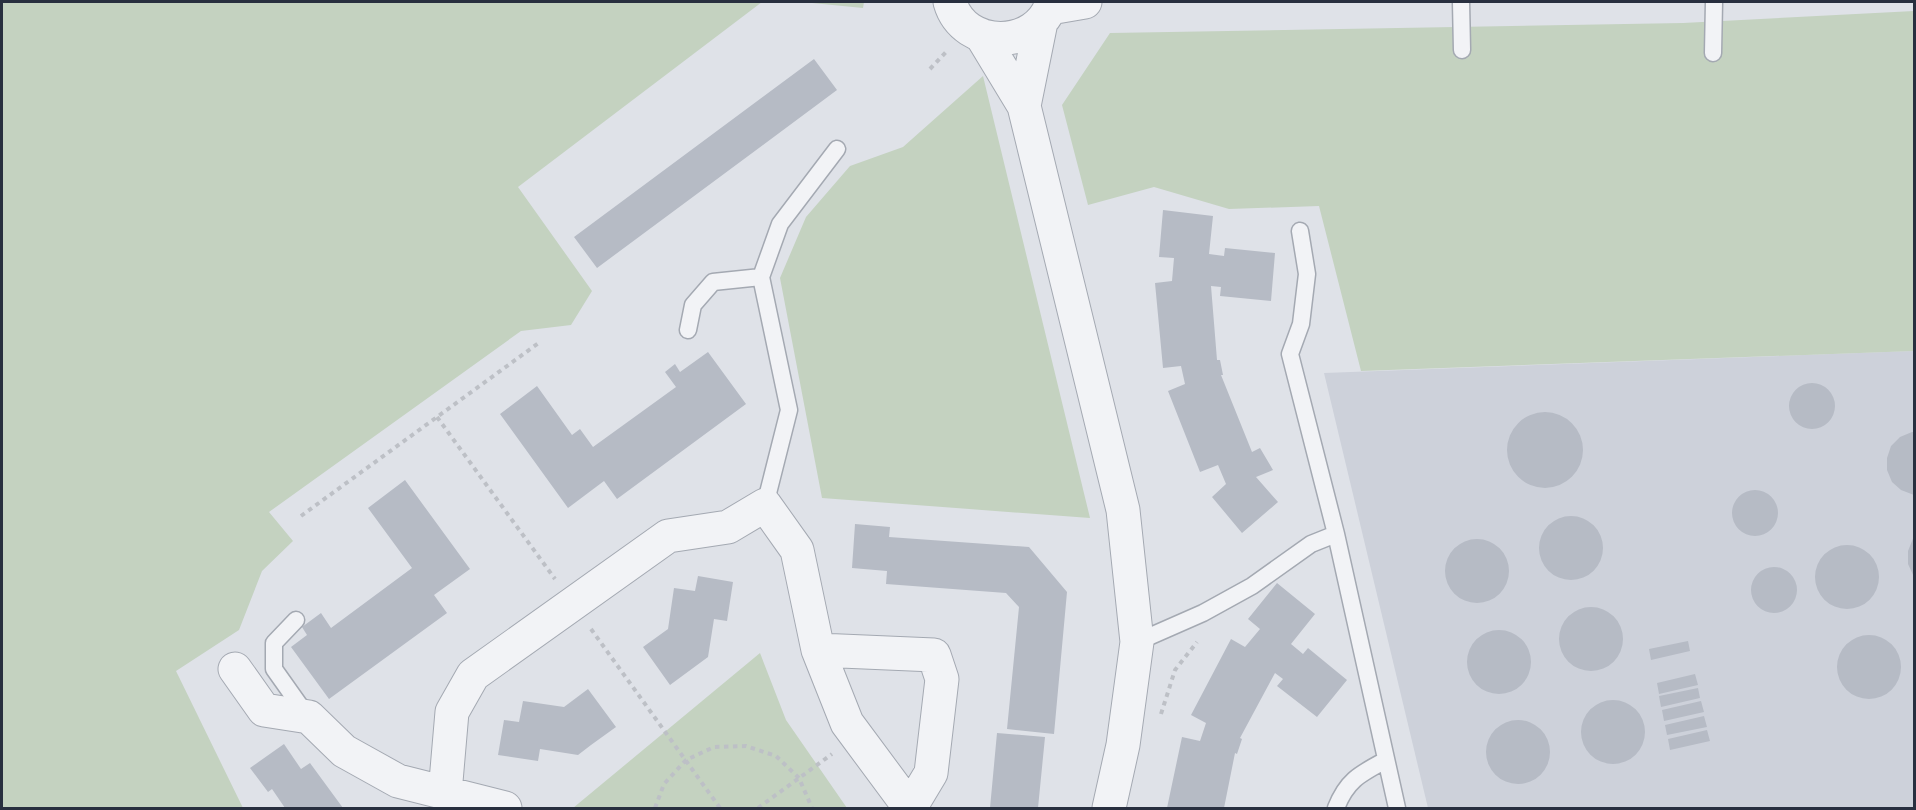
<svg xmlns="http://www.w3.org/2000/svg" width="1916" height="810" font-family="Roboto,sans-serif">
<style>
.built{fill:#cdd1da}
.green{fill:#c4d2c0}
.building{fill:#b6bbc5}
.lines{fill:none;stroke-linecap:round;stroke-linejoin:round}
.lane-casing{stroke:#a4a9b2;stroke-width:19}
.street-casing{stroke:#a4a9b2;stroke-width:35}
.path{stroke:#bdc0c6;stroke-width:4;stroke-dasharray:4.5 4.5;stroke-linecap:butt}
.lane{stroke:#f2f3f6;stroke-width:16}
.street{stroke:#f2f3f6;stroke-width:33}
</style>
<rect width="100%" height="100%" fill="#dfe2e8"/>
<path class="built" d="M1914,351v457h-486l-104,-435z"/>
<path class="green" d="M2,2h760l-244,185 74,104 -21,34 -50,6 -252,181 24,29 -31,30 -23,59 -63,41 67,137h-241z
M802,2h62l-1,6z
M1914,11v340l-553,20 -42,-165 -90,3 -75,-22 -66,18 -26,-100 48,-72 573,-10z
M983,76l107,442 -268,-20 -42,-220 26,-61 44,-51 53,-19z
M760,653l26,67 61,88h-274z"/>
<path class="building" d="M814,59l23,31 -240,178 -23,-31z
M1163,210l50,6 -4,38 15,2 1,-8 50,5 -4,48 -51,-5 1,-9 -10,-1 6,74h3l3,15h-2l31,77 8,-4 13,22 -17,7 22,25 -36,31 -30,-36 14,-13 -8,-19 -18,7 -32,-81 17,-7 -4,-18 -18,2 -8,-85 17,-2 2,-23 -15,-1z
M708,352l38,52 -129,95 -13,-18 -36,27 -68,-94 37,-28 35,49 8,-6 13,18 83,-60 -11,-15 10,-8 5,8z
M1789 406a23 23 0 1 1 46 0a23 23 0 1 1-46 0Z
M1507 450a38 38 0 1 1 76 0a38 38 0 1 1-76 0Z
M1912,432h2v63l-13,-5 -9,-8 -5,-12v-12l4,-12 9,-9z
M405,480l65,89 -36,26 13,18 -118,86 -38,-52 16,-12 -5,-8 19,-14 10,15 81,-60 -44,-60z
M1732 513a23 23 0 1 1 46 0a23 23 0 1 1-46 0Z
M1539 548a32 32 0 1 1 64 0a32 32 0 1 1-64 0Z
M855,524l35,3 -1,10 140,10 38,45 -13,142 -47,-5 12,-122 -13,-14 -120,-9 1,-13 -35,-3z
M1914,536v41l-6,-13v-13z
M1445 571a32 32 0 1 1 64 0a32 32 0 1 1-64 0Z
M1815 577a32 32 0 1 1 64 0a32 32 0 1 1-64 0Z
M1751 590a23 23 0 1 1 46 0a23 23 0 1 1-46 0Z
M698,576l35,6 -6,39 -13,-2 -6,38 -38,28 -27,-38 25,-18 6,-41 21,3z
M1277,583l38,31 -24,30 12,10 5,-6 39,32 -30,37 -40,-31 6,-7 -8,-6 -35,65 2,1 -5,15 -2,-1 -11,55h-57l15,-71 18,4 6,-18 -15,-8 40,-76 14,8 15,-18 -12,-10z
M1559 639a32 32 0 1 1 64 0a32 32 0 1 1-64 0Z
M1467 662a32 32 0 1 1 64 0a32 32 0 1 1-64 0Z
M1837 667a32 32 0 1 1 64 0a32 32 0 1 1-64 0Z
M1688,641l2,10 -39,9 -2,-11z
M1695,674l3,11 -39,9 -2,-11z
M1698,688l2,10 -39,9 -2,-11z
M588,689l28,38 -25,18 -13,10 -38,-6 -2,12 -40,-6 6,-35 15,2 4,-21 41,6z
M1581 732a32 32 0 1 1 64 0a32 32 0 1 1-64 0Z
M1701,701l3,11 -40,9 -2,-11z
M1704,716l3,11 -40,8 -2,-10z
M1486 752a32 32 0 1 1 64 0a32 32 0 1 1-64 0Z
M1707,730l3,11 -40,9 -2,-11z
M997,733l48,4 -7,71h-48z
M284,744l17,25 9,-6 33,45h-58l-13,-19 -4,3 -18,-24z"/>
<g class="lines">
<g class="lane-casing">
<path id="lane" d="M1461,2l1,48
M1713,53l1,-51
M1300,231l7,43 -6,50 -11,30 46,180
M688,330l5,-25 20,-23 48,-5
M765,505l24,-95 -28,-133 19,-53 57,-75
M296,620l-22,23v26l34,48
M1137,642l66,-29 49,-27 59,-42 25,-10 61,274
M1336,808c11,-28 24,-34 50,-48"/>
</g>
<g class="street-casing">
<path id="street" d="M950,2c14,49 88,48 102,0
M1050,8l35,-6
M981,35l43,71 99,404 14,132 -14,103 -14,63
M1024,106l17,-84
M818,650l116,5 8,24 -11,94 -21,35
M235,669l29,41 45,7 35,34 54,30 107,27
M445,793l7,-81 21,-37 195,-139 60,-9 37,-22 32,45 21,100 29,73 63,85"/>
</g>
<path class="path" d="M930,69l18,-19
M437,417l118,162
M301,516l239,-174
M591,629l129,179
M1161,714l14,-44 22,-28
M655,808l9,-24 22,-24 28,-13 32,-1 30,10 23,22 13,30
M758,808l74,-54"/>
<use href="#lane" class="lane"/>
<use href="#street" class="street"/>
</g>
<rect width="1916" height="810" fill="none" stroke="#282f3f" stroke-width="6"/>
</svg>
